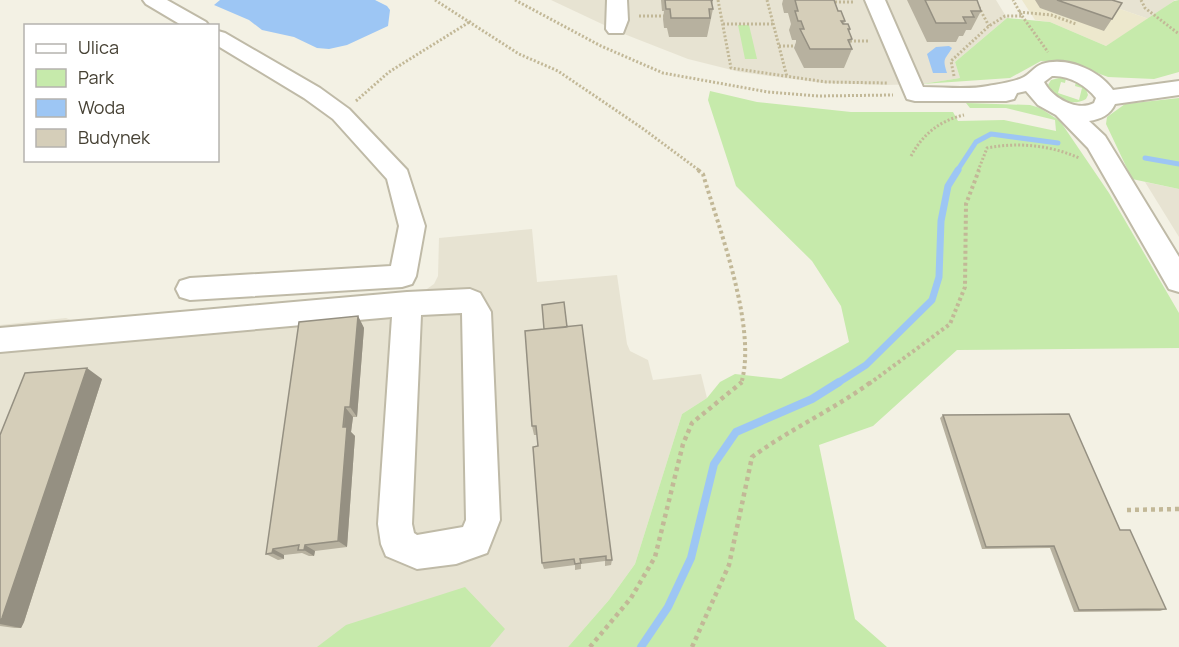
<svg xmlns="http://www.w3.org/2000/svg" width="1179" height="647" font-family="Manrope,sans-serif">
<style>
.residential{fill:#e7e3d2}
.education{fill:#ede8cd}
.green{fill:#c6eaab}
.water{fill:#9dc6f4}
.lines{fill:none;stroke-linecap:round;stroke-linejoin:round}
.stream-far2{stroke:#9dc6f4;stroke-width:5}
.stream-far1{stroke:#9dc6f4;stroke-width:7}
.stream{stroke:#9dc6f4;stroke-width:8}
.minor-casing{stroke:#bfbaa7;stroke-width:4}
.path-far2{stroke:#c2b897;stroke-width:3;stroke-dasharray:2 2;stroke-linecap:butt}
.path-far1{stroke:#c2b897;stroke-width:4;stroke-dasharray:3 3;stroke-linecap:butt}
.path{stroke:#c2b897;stroke-width:4.5;stroke-dasharray:4 4;stroke-linecap:butt}
.minor{fill:#fff;fill-rule:evenodd}
.wall{fill:#b7b19f}
.shaded-wall{fill:#959082}
.building{fill:#d5ceb9;stroke:#959082;stroke-width:1.5}
</style>
<rect width="100%" height="100%" fill="#f3f1e4"/>
<path class="residential" d="M551,0h445l11,18 -52,44 5,16 -38,6 -36,1 -62,-2 -84,-11 -52,-13 -69,-27z
M1094,0h81l-26,19z
M1145,182l34,7v48z
M532,229l5,53 80,-7 10,69 3,7 18,9 5,20 48,-6 6,24 -25,16 -47,150 -26,36 -41,47h-568v-322l66,-7 14,6 332,-30 12,-3 10,-7 4,-8 1,-38z"/>
<path class="education" d="M1022,0h72l55,19 -43,27 -56,-24 -15,-2z"/>
<path class="green" d="M1179,0v72l-25,7 -46,-2 -35,-13 -32,-3 -31,17 -88,6 38,-6 -5,-16 52,-44 43,4 56,24 68,-45z
M738,25h11l8,34h-12z
M1059,78h7l-1,5 -4,-1 -3,11 21,7 3,-12 -7,-2 1,-5 10,8 2,6 -2,4c-13,8 -34,1 -38,-14l3,-5z
M710,91l47,11 94,10h102l5,9 46,-1 52,11 -1,-11 -49,-12h-36l-4,-5 64,2 10,3 20,13 49,72 70,120v35l-222,2 -84,76 -54,19 36,174 32,28h-319l41,-47 26,-36 47,-150 25,-16 13,-16 15,-8 46,5 68,-37 -8,-36 -29,-45 -76,-75 -28,-86z
M1179,98v91l-47,-10 -26,-55 1,-7 18,-13z
M465,587l40,42 -15,18h-173l29,-22z"/>
<path class="water" d="M220,0h155l12,6 3,4 -2,16 -41,19 -18,4 -12,-1 -23,-11 -32,-7 -13,-10 -35,-15z
M949,46l3,2c-7,12 -10,10 -5,25h-14l-6,-19 9,-7z"/>
<g class="lines">
<path class="stream-far2" d="M1145,158l34,6
M957,171l19,-29 15,-8 67,9"/>
<path class="stream-far1" d="M836,384l30,-19 66,-65 7,-23 2,-56 7,-35 10,-16"/>
<path class="stream" d="M641,647l27,-40 23,-49 23,-94 22,-32 76,-33 27,-17"/>
<g class="minor-casing">
<path id="minor" d="M143,0h24l39,22 3,4h-26l-37,-22z
M607,0h20l1,20 -5,13h-14l-3,-4z
M865,0h20l38,87c21,0 45,3 65,-1 11,-2 27,-4 36,-9 7,-4 10,-10 18,-13 24,-8 57,6 71,26l66,-9v14l-64,9c-5,11 -14,15 -26,17l16,15 74,121v35l-10,-3 -81,-141 -32,-33 -18,-10 -12,-14 -9,2 -3,6 -8,2h-91l-8,-2zM1052,76c17,-1 34,9 44,22l-2,5c-17,9 -42,-5 -50,-21z
M218,31l7,2 95,55 29,21 58,61 18,56 -9,50 -4,8 -10,3 -212,13 -10,-3 -4,-8 4,-8 10,-3 201,-12 8,-40 -12,-47 -54,-60 -29,-21 -86,-52z
M470,289l10,4 11,19 9,208 -13,33 -31,11 -39,5 -31,-13 -5,-12 -3,-20 14,-207 -392,35v-24l407,-36zM462,313l4,207 -3,7 -46,8 -3,-2 -2,-9 9,-209z"/>
</g>
<path class="path-far2" d="M435,0l84,54 39,17 84,57 58,43
M515,0l86,46 62,27 105,19 50,4 75,-1
M718,0l13,68 95,14 61,1
M767,0l20,77
M975,0l14,26
M1141,0l4,8 34,26
M831,2h23
M1019,12l32,3 25,9
M639,16h27
M1022,16l26,36
M723,24h51
M846,41h24
M779,46h18
M954,76l-3,-15 38,-35 16,-10h17l-9,-16
M356,101l33,-29 82,-51
M911,156c12,-22 28,-35 53,-41
M978,171l9,-23c31,-6 63,-3 92,10"/>
<path class="path-far1" d="M698,170l5,4c16,55 55,155 38,210
M869,384l81,-60 15,-37 1,-83 13,-34"/>
<path class="path" d="M1127,510l52,-1
M590,647l41,-49 24,-41 28,-113 9,-21 50,-41
M692,647l37,-82 23,-108c38,-28 81,-47 119,-75"/>
<use href="#minor" class="minor"/>
</g>
<path class="wall" d="M661,0h52l-1,5 1,4 -6,28h-38l-2,-9h-3l-1,-9 1,-8h-2z
M783,0h51l4,11 7,10 -1,3 6,5 -1,3 3,7 -2,5 2,5 -8,19h-40l-10,-20 2,-6v-2h-4l-3,-10 2,-6 -3,-11h-4l-2,-9z
M907,0h70l4,11 -10,19h-5l-3,6h-4l-3,6h-29z
M1035,0h77v19l-8,12 -64,-23z
M358,316l6,12 -7,89h-4l-2,15 4,4 -8,111 -32,4 -1,5h-5l-7,-3 -18,2v4l-6,1 -12,-6z
M567,327l45,233 -1,5 -6,1v-5l-24,3v5l-6,1v-5l-31,4 -2,-6 -5,-128h-3l-2,-9z
M102,379l-78,243 -3,6h-6l-15,-2v-191z
M943,415l177,115 46,79 -6,2 -86,1 -24,-64 -68,1 -42,-131z"/>
<path class="shaded-wall" d="M358,316l6,12 -7,89 -7,-10z
M87,368l15,11 -78,243 -3,6 -21,-4v-2z
M345,407l8,10 -2,15 4,4 -8,111 -9,-6z
M305,545l10,6 -1,5 -10,-6z
M273,549l11,6v4l-12,-6z"/>
<path class="building" d="M665,0h48h-2l2,9h-4l1,9h-39l-1,-9h-4z
M795,0h39l4,11h3l4,10h-4l2,3h5l2,5h-2l4,10 -4,1 4,9h-42l-10,-20h4l-3,-8h-3l-3,-10h3z
M925,0h52l4,11h-10l3,6h-11l3,6h-30z
M1057,0h55l10,3 -10,16z
M564,302l3,25 -23,2 -2,-24z
M358,316l-8,91h-5l-2,20h4l-9,114 -33,4 -1,5h-6l1,-5 -26,4 -1,4 -6,1 33,-232z
M582,325l30,235h-6v-4l-26,3 1,4 -6,1 -1,-5 -32,4 -9,-116 5,-1 -2,-20h-4l-7,-95z
M87,368l-85,250 -2,4v-187l25,-62z
M1069,414l51,116h10l36,79 -87,1 -25,-64 -68,1 -43,-132z"/>
<rect x="24" y="24" width="195" height="138" fill="#ffffff" stroke="#b5b3ae" stroke-width="1.5"/>
<rect x="36" y="44" width="30" height="9" fill="#ffffff" stroke="#b5b3ae" stroke-width="1.5"/>
<text x="78" y="54" font-size="18" fill="#464134">Ulica</text>
<rect x="36" y="69" width="30" height="18" fill="#c6eaab" stroke="#b5b3ae" stroke-width="1.5"/>
<text x="78" y="84" font-size="18" fill="#464134">Park</text>
<rect x="36" y="99" width="30" height="18" fill="#9dc6f4" stroke="#b5b3ae" stroke-width="1.5"/>
<text x="78" y="114" font-size="18" fill="#464134">Woda</text>
<rect x="36" y="129" width="30" height="18" fill="#d5ceb9" stroke="#b5b3ae" stroke-width="1.5"/>
<text x="78" y="144" font-size="18" fill="#464134">Budynek</text>
</svg>
